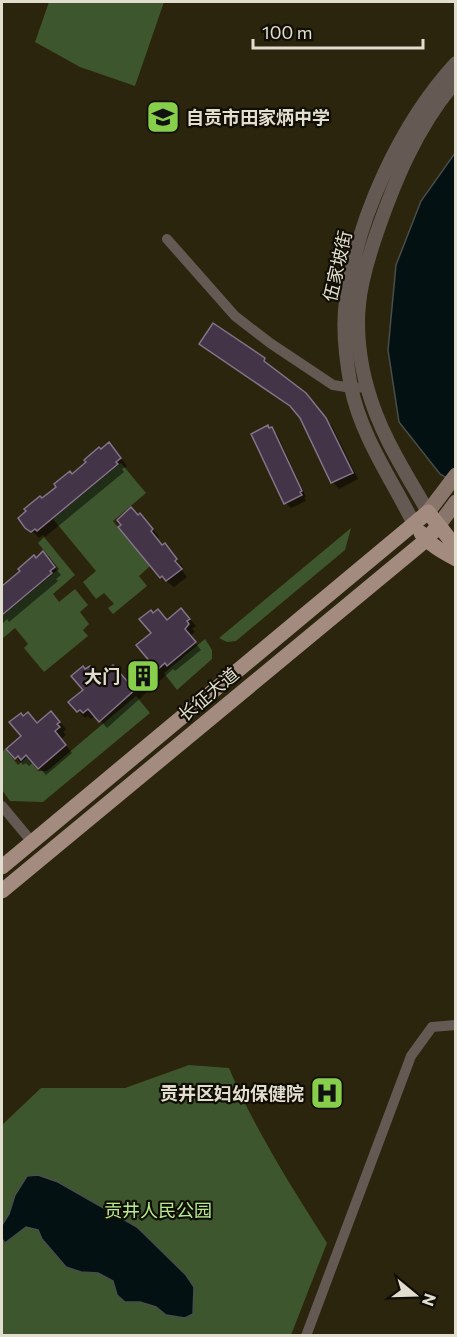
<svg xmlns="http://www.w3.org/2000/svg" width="457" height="1337" font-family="Commissioner,'Noto Sans SC',sans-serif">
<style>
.green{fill:#3d562d}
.water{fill:#041113;stroke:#474e4b;stroke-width:1.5}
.shadow{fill:#0007}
.building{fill:#433448;stroke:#85738a;stroke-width:1.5}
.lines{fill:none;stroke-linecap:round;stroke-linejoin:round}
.minor{stroke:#655953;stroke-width:10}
.tertiary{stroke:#655953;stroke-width:14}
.secondary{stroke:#88756c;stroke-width:15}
.primary{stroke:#a48b80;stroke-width:15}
.labels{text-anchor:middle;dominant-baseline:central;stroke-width:4.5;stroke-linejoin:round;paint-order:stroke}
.poi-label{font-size:18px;font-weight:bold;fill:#e2decf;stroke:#110e05;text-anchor:end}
.street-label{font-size:18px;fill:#e2decf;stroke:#110e05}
.park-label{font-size:18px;fill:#b4eb90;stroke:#110e05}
</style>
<rect width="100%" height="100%" fill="#2c250d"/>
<path class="green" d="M49,2h115l-29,84 -55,-19 -45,-25z
M121,463l25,30 -33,28 37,45 -11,10 8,10 -34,28 -5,-6 6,-4 -10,-11 -8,6 -13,-17 13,-11 -43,-52z
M351,528l-6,22 -109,91 -9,1 -8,-4z
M44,537l31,38 -22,19 6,8 16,-13 13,16 -8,7 9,12 -6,6 5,6 -44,36 -20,-24 4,-4 -13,-16 -13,11v-23l57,-47 -21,-26z
M205,639l7,11v9l-35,31 -13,-17z
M136,696l14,17 -107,89 -33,-1 -8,-11v-38l3,-3 13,16 9,-8 11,14h9z
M189,1065l40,3c26,62 62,118 98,175l-36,92 -289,1v-211l39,-37h84z"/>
<path class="water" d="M455,153v330l-15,-9 -41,-52 -11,-72 8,-85 25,-64z
M38,1175l20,7 79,45 49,48 8,12 -1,27 -8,4 -19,-3 -10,-8 -16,-5h-15l-8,-7 -4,-14 -15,-8 -17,-1 -15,-5 -24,-28 -4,-9 -12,-3 -21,16 -3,-4v-14l7,-11 6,-19 12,-19z"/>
<path class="shadow" d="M213,325l51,35 7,6 -1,2 42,33 20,25 26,53 -19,10 -6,-7 -32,-65 -6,-7 -87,-60z
M271,429l6,5 29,63 -2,1 2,3 -15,7 -5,-5z
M101,451h15l11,15 -5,3 2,3 -79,65 -2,-2 -4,3 -19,-20z
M138,516l9,6 12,15 -2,2 26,28 -2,2 6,8 -13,10 -13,-10 -41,-50z
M43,553l18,22 -5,4 2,2 -49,41 -2,-3 -4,4 -1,-39 2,-2 2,3z
M188,617l8,9 -4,3 3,3 -5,4 11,14 -26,21 -2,-2 -66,59 -11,-13 -5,4 -3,-3 -3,2 -15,-16 29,-24 29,5 25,-20 14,-41z
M58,720l8,9 -3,3 3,3 -5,4 11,14 -26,22 -12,-13 -5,4 -3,-3 -3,2 -14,-16 28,-24z"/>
<path class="building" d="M213,323l52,35 -1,3 42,32 20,25 27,55 -22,10 -31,-65 -10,-12 -91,-62z
M268,425l1,3 3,-1 30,64 -2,1 2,3 -18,9 -33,-70z
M109,442l12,16 -5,4 2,2 -81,67 -2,-2 -4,3 -6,-4 -7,-10 8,-7 -2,-2 16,-13 2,2 14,-11 -2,-3 16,-13 2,3 14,-12 -2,-2 15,-13 2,2z
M131,507l7,8 2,-2 13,16 -2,2 11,14 3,-2 12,16 -2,2 7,8 -16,12 -4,-5 -2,2 -42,-51 3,-2 -4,-5z
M43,551l12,16 -5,4 2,2 -50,42v-29l18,-15 -2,-2 16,-14 2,3z
M181,608l9,11 -3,2 2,3 -4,5 11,13 -29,24 -2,-3 -66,59 -11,-13 -5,4 -3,-3 -3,2 -9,-10 15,-12 -12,-14 12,-10 2,3 5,-3 9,11 14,-12 15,17 23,-19 -15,-18 15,-12 -12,-14 12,-9 2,3 5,-4 9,11z
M51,711l9,11 -3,2 3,3 -5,4 11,14 -28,24 -12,-14 -5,5 -3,-4 -3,3 -9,-10 15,-13 -12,-14 12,-9 2,3 5,-4 9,11z"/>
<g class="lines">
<path class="minor" d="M167,239l68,77 35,27 63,42 19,3 15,-1
M2,806l30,36
M306,1336l105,-280 21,-29 24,-2"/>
<path class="tertiary" d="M428,512c-22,-39 -48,-78 -60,-122 -8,-26 -12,-59 -9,-86 2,-22 9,-45 16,-66 19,-56 42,-112 81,-157
M414,524c-22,-44 -53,-88 -63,-137 -5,-27 -9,-59 -5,-86 11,-83 54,-177 110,-238"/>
<path class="secondary" d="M428,512l28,-37
M438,526l18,-24"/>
<path class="primary" d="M421,533c9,12 22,19 35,26
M2,867l426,-355 28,35
M2,891l424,-351 12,-14"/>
</g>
<defs>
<g id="school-square" transform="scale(1.725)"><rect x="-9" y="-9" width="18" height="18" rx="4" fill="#87cf4a" stroke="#110e05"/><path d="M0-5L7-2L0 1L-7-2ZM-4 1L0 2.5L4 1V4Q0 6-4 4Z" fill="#111"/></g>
<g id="building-square" transform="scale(1.725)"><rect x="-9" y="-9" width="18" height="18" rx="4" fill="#87cf4a" stroke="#110e05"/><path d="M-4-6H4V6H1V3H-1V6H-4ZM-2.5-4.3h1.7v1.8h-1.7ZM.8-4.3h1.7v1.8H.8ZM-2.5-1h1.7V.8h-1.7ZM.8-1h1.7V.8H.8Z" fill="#111"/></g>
<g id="hospital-square" transform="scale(1.725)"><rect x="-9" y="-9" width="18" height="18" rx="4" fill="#87cf4a" stroke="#110e05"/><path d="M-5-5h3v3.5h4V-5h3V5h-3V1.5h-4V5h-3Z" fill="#111"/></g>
</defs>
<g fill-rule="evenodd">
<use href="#school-square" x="163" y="117"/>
<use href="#building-square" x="143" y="676"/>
<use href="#hospital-square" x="327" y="1093"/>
</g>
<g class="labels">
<g class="poi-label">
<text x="186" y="117" text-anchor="start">自贡市田家炳中学</text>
<text x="120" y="676">大门</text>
<text x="304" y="1093">贡井区妇幼保健院</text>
</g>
<g class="street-label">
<text transform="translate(337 266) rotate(-77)">伍家坡街</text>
<text transform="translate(208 694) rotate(-40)">长征大道</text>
</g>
<g class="park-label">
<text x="158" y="1210">贡井人民公园</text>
</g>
</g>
<rect width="457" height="1337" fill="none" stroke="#e2decf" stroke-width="6"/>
<g transform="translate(415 1295) rotate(109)" stroke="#110e05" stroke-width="4.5" paint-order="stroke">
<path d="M0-4.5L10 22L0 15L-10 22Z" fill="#e2decf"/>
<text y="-9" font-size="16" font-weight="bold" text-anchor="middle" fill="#e2decf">N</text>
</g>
<path d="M253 39v9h170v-9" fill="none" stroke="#e2decf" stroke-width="3"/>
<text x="262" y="39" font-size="18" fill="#e2decf" stroke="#110e05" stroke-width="4.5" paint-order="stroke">100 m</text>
</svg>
